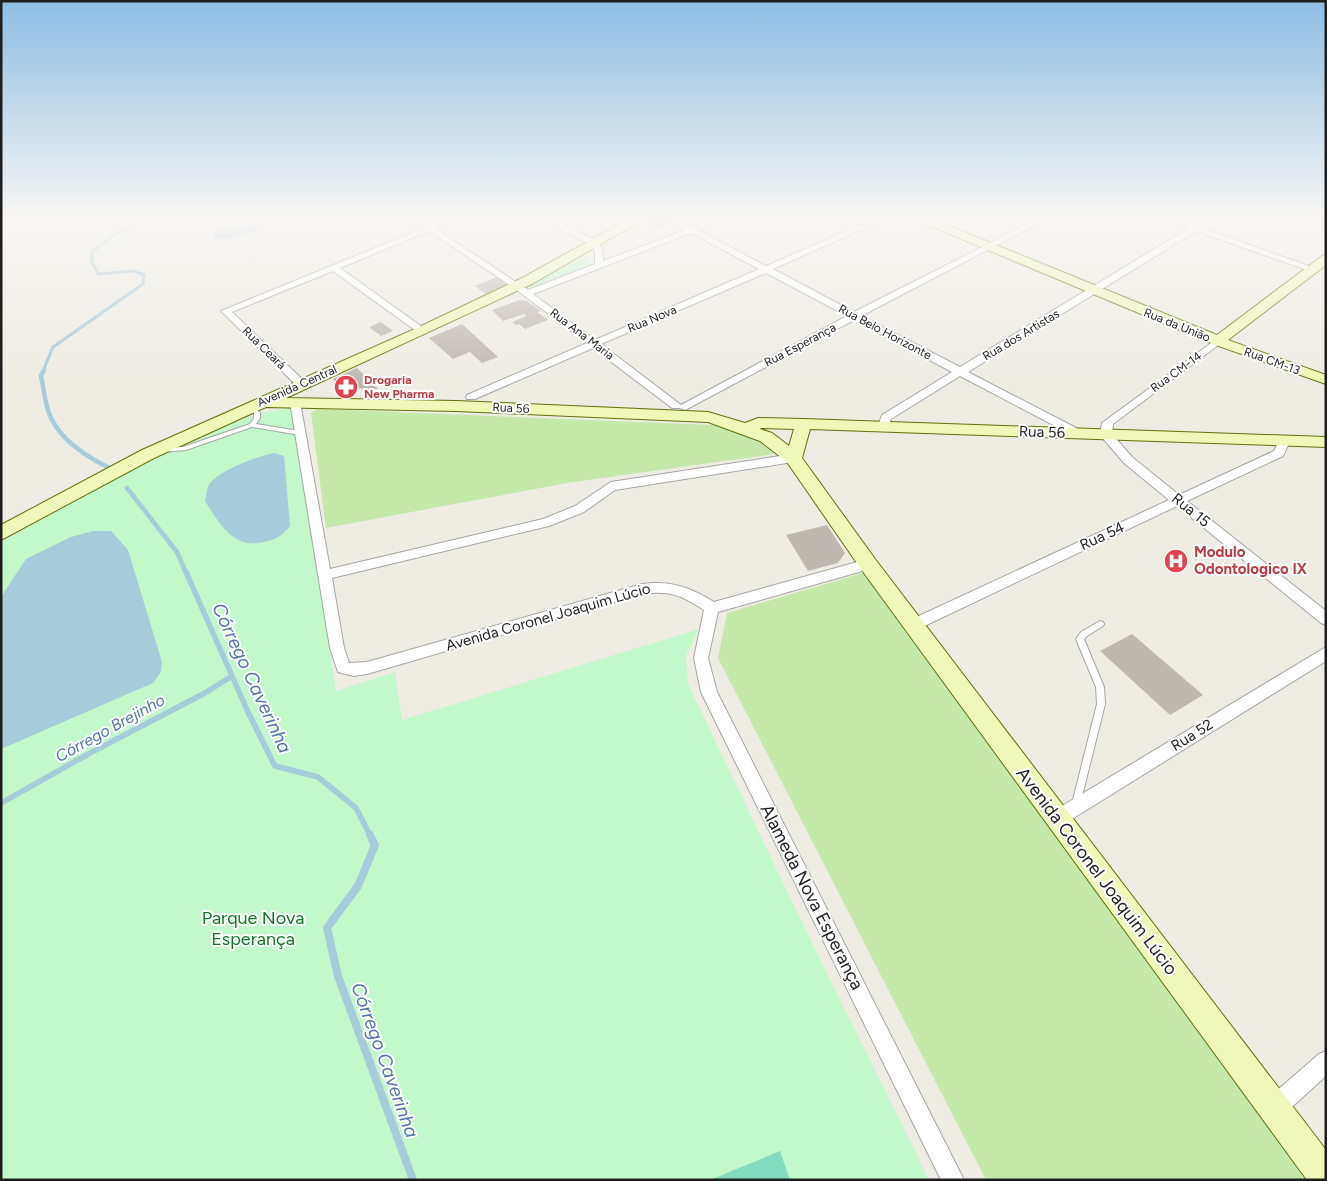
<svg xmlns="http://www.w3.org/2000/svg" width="1327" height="1181" font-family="Figtree,sans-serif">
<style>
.grass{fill:#c5e8ab}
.park{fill:#c2f8ca}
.pitch{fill:#84dcc0}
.water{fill:#a6cbdb}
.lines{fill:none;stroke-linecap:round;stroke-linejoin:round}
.stream-far3{stroke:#a6cbdb;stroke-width:3}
.stream-far2{stroke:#a6cbdb;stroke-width:4.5}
.stream-far1{stroke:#a6cbdb;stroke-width:5.5}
.stream{stroke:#a6cbdb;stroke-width:8}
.building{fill:#bfb8b1}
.lane-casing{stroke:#a5a5a5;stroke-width:2}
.street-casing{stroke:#a5a5a5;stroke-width:2}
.secondary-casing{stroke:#5f7208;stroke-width:2}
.lane{fill:#fff;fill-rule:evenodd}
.street{fill:#fff;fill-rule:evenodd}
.secondary{fill:#f0f8b9;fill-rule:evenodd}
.labels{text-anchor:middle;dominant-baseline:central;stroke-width:4;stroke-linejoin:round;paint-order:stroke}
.far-street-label{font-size:12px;fill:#1e1e1e;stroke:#fff}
.far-health-label{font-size:12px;font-weight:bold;fill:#be3a42;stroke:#fff;text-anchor:start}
.street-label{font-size:15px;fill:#1e1e1e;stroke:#fff}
.health-label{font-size:15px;font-weight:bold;fill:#be3a42;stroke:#fff;text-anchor:start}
.water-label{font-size:16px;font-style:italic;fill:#4d75ab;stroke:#fff}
.near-street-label{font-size:18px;fill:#1e1e1e;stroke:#fff}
.near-park-label{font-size:18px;fill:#0e7a1f;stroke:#fff}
.near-water-label{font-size:19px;font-style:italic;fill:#4d75ab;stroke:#fff}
</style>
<rect width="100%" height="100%" fill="#efece4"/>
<path class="grass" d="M317,409l395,16c26,6 42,10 62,29l-207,29 -241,45 -15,-115z
M869,571l447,609h-330l-268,-522 9,-45z"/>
<path class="park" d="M588,256l1,5 -6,7 -52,20 -4,-4z
M292,406l44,285 59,-19 7,48 297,-91 -13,27 2,28 105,220 136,276h-928v-638l149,-81 98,-44z"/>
<path class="pitch" d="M780,1151l10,29h-80z"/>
<path class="water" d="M258,225l-1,7 -30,7h-14v-6l4,-2z
M274,453l10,3 6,70c-8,10 -13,13 -26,16 -30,8 -45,-19 -59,-41 1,-5 2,-12 4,-16 9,-14 49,-29 65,-32z
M93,531h18l17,19 34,112 -1,10 -8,11 -152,66v-152l25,-38 45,-22z"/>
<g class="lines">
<path class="stream-far3" d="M43,371l10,-24 90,-63 1,-9 -10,-4 -35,3 -7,-11v-11l23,-18 35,-18"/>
<path class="stream-far2" d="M44,370l-3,6c3,13 4,30 10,42 12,25 39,41 63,52
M127,488l50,64 9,21"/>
<path class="stream-far1" d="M186,572l62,140 27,54 43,11 38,31 15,29
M1,803l91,-51 113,-59 27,-17"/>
<path class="stream" d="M370,835l5,10 -17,41 -31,42 11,48 75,204"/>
</g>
<path class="building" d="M659,216l13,7 -14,5 -12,-5z
M497,277l10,7 -21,10 -11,-8z
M520,300l7,1 14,10 -4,1 11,8 -23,9 -6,-5 -3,1 -4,-3 15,-6 -3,-2 -21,7 -11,-11z
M381,322l12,9 -12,5 -12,-9z
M462,324l36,33 -16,6 -12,-11 -17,7 -24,-21z
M357,368l21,21 -39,-1 -6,-9z
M827,525l18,28 -7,10 -30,8 -22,-36z
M1132,634l71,61 -33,20 -70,-64z"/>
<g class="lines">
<g class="lane-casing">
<path id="lane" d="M251,405l2,1 7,7v5l-4,6 44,7 3,2 -3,2 -48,-8 -66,23 -24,2 -3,-2 3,-2 21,-1 67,-23 4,-6v-5l-6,-6z
M1100,621l3,1 1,2 -1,2 -16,10 -3,3 20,48 1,17 -25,100 -1,3 -3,1 -3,-1 -1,-3 25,-100 -1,-17 -20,-48 5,-7z"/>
</g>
<g class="street-casing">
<path id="street" d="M407,216h10l13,9 23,-9h11l-28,13 92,61 67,-26v-13l-4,-6 -54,-29h10l50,25 6,10v10l82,-31 -24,-14h10l21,11 28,-11h11l-33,14 68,36 116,-50h11l-120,53 81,43 189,-96h10l-192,100 99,51 229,-139 -32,-12h12l26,9 14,-9h10l-17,12 115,41 -7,2 -114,-40 -228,141 114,59 2,3 -6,4 -118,-62 -69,43 -3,9h-8l-2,-2 4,-11 70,-43 -98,-52 -169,90 -5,-2h-8l-79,-60 -118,51h-8l-1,-2 1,-2 120,-52 -73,-55 -85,-57 -89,37 85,61v4h-6l-86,-62 -101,41 73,70 1,2 -1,2h-8l-76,-75 203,-83zM691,233l68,36 -164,71 -62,-46zM766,273l81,43 -166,89 -80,-61z
M1218,338l3,1v4l-108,81 -1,10 20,23 47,38 95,-44 6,-13h8l2,3 -7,15 -96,45 139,110v14l-5,-2 -144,-117 -259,123 -5,2 -5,-2 -2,-4 2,-4 261,-121 -45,-37 -24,-28 2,-12z
M295,399l5,3 30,167 213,-50 32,-13 36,-24 182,-28 4,1 2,3 -2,3 -4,1 -178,28 -31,22 -35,14 -217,52 12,70 5,15 18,-1 275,-78c28,-4 48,3 72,18l154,-43 5,1 2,4 -2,4 -155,44 -10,46 9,34 247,488h-23l-240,-488 -7,-34 10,-48c-23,-15 -34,-20 -62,-16l-275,80 -13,2 -16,-4 -8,-24 -40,-246z
M1326,647v14l-262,163 -6,2 -6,-2 -3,-6 3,-6z
M1326,1051v25l-44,40 -8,3 -8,-3 -3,-8 3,-8 53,-46z"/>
</g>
<g class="secondary-casing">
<path id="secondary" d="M634,216h15l-117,68 -246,114 170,3 252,11 37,11 13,-5 46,1 522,18v10l-516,-18 -8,29 73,101 451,591v30h-19l-446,-611 -74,-107 -27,-21 -52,-19 -252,-11 -190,-4 -112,51 -153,82v-15l141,-75 275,-122 105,-50zM760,429l1,-1 33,1 -5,17 -17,-13z
M909,216h16l292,119 105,-79 4,-1v10l-98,75 98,35v9l-113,-40 -302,-126z"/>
</g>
<use href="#lane" class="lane"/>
<use href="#street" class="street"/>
<use href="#secondary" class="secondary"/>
</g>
<linearGradient id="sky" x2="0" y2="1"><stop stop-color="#8dbde3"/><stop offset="0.57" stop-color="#f8f6f3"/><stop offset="1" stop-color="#f8f6f3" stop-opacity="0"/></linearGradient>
<rect width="1327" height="381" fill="url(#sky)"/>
<defs>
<g id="pharmacy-disc" transform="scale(1.25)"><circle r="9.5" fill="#e0444e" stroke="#fff"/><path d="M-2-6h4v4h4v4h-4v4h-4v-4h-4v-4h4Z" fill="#fff"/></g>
<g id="hospital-disc" transform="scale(1.25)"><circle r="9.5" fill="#e0444e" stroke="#fff"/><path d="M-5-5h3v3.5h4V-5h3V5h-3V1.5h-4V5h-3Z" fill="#fff"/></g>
</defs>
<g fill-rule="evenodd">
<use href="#pharmacy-disc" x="346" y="387"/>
<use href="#hospital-disc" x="1176" y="561"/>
</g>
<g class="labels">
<g class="far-street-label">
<text transform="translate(652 319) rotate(-23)">Rua Nova</text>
<text transform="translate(1177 325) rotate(22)">Rua da União</text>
<text transform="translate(885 332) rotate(28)">Rua Belo Horizonte</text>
<text transform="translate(582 334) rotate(37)">Rua Ana Maria</text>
<text transform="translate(1021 335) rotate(-31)">Rua dos Artistas</text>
<text transform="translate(800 345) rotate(-28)">Rua Esperança</text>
<text transform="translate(264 348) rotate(44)">Rua Ceará</text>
<text transform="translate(1272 361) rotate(20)">Rua CM-13</text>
<text transform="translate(1176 372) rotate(-36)">Rua CM-14</text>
<text transform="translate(297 386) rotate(-24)">Avenida Central</text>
<text transform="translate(511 408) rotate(3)">Rua 56</text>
</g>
<g class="far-health-label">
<text x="364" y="380">Drogaria<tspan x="364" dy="14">New Pharma</tspan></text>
</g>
<g class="street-label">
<text transform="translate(1042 432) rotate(2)">Rua 56</text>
<text transform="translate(1191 510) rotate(39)">Rua 15</text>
<text transform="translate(1102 536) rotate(-25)">Rua 54</text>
<text transform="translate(548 617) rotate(-16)">Avenida Coronel Joaquim Lúcio</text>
<text transform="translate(1192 735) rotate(-32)">Rua 52</text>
</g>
<g class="health-label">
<text x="1194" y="552">Modulo<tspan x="1194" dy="17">Odontologico IX</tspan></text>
</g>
<g class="water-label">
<text transform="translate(110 728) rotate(-29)">Córrego Brejinho</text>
</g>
<g class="near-street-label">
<text transform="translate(1097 871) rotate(53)">Avenida Coronel Joaquim Lúcio</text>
<text transform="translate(812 897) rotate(63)">Alameda Nova Esperança</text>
</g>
<g class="near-park-label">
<text x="253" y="918">Parque Nova<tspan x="253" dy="21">Esperança</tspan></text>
</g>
<g class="near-water-label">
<text transform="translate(252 678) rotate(65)">Córrego Caverinha</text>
<text transform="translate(385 1060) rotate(70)">Córrego Caverinha</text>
</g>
</g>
<rect width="1327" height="1181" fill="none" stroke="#1e1e1e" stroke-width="5"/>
</svg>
